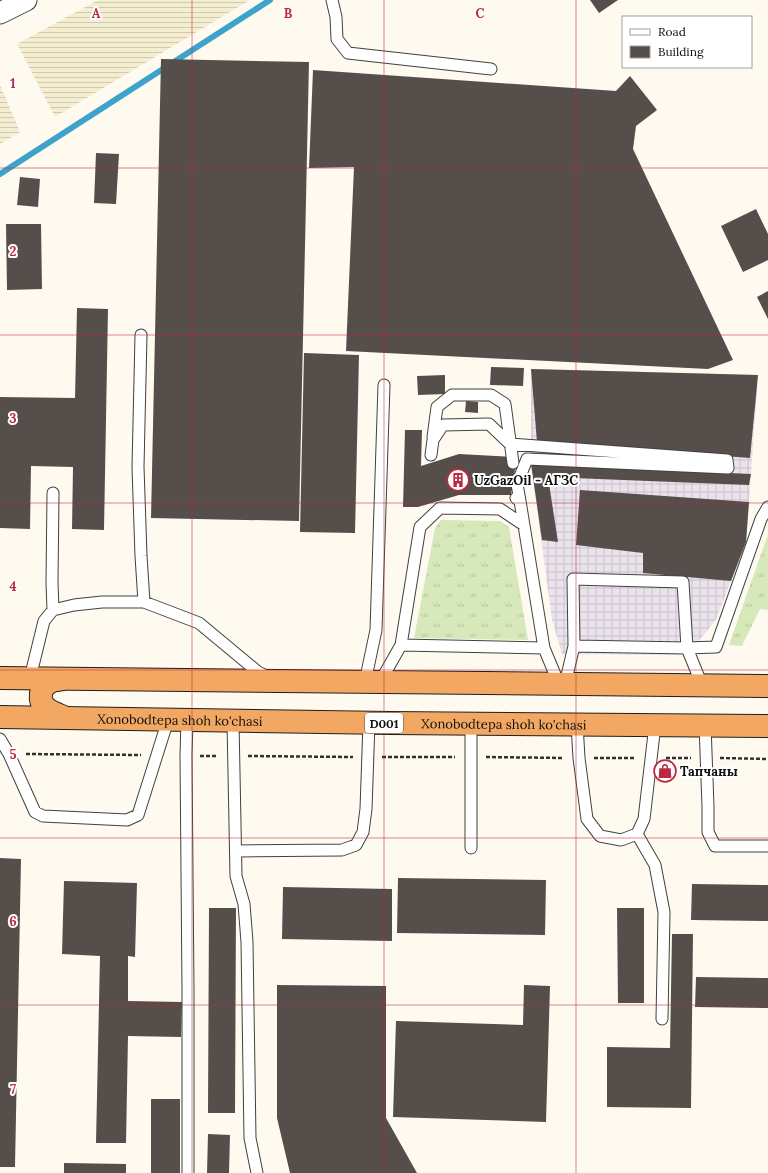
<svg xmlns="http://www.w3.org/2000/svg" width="768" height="1173" font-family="Lora,serif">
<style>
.industrial{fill:url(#industrial-grid)}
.farmland{fill:url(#farmland-rules)}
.grass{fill:url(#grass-tufts)}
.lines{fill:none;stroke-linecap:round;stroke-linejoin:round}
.stream{stroke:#3ea3ca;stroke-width:6}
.building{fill:#564e4b}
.service-casing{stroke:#414141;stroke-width:13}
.minor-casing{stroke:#414141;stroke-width:23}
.trunk-casing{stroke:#1f1f1f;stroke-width:24}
.path{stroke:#303030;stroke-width:2.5;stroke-dasharray:4 2;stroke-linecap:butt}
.service{stroke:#fff;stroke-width:11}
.minor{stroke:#fff;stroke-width:21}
.trunk{stroke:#f2a862;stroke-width:22}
.grid{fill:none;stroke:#bb2941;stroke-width:1;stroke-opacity:0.55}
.labels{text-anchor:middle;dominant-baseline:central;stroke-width:4;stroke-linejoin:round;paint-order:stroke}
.shield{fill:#fff;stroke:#565656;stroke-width:1}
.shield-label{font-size:12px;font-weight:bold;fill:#0e0e0e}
.poi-label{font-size:13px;font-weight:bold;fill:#0e0e0e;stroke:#fff;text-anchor:start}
.street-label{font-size:13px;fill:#0e0e0e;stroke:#fff}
.grid-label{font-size:13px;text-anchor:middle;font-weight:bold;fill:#bb2941;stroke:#fff;stroke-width:4;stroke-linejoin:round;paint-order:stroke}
</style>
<defs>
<pattern id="industrial-grid" width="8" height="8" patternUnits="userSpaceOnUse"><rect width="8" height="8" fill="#eae3ec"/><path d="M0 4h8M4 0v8" fill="none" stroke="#c8c2c9"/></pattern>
<pattern id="farmland-rules" width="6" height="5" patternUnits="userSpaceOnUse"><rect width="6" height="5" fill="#f4edd0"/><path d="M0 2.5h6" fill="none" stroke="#d0cab1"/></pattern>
<pattern id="grass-tufts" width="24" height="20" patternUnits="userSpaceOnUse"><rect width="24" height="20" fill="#d7e8ba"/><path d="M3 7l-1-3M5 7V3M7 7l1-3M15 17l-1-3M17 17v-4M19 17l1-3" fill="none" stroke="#b7c69f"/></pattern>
</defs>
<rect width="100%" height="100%" fill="#fffaef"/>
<path class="industrial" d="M531,369l227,6 -12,167 -30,78 -23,28 -11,7 -120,-1 -10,-34 -21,-156z"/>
<path class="farmland" d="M98,0h152l-195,117 -38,-73z
M0,85l20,47 -20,12z"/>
<path class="grass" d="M441,520l59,1 9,6 19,113 -114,-2 21,-110z
M768,534v76l-8,-1 -18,37 -13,-1z"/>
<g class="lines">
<path class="stream" d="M0,174l270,-174"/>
</g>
<path class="building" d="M590,0h28l-19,13z
M161,59l148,3 -10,459 -148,-3z
M313,70l303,21 14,-15 27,34 -21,16 -3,23 100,211 -25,9 -362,-18 8,-184 -45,1z
M96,153l23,1 -3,50 -22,-1z
M20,177l20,2 -2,28 -21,-2z
M756,209l12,25v26l-25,12 -22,-46z
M6,224h35l1,65 -35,1z
M768,291v28l-11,-22z
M77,308l31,1 -4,221 -32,-1 1,-62 -42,-1 -1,63 -30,-1v-131l75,1z
M304,353l55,2 -4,178 -55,-1z
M491,367l33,1 -1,18 -33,-1z
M531,369l227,6 -8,83 -213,-16z
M445,375v19l-27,1 -1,-19z
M466,401l12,1v11l-13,-1z
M405,430h17l-1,36 38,-12 58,3 -6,38h-52l-41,12h-15z
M531,464l220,10 -2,11 -201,-8 10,65 -16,-2z
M580,490l169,12 -3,40 -15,39 -88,-8v-20l-67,-8z
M0,858l21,1 -6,308h-15z
M398,878l148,2 -1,55 -148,-2z
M64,881l73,2 -2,74 -7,-1v45l54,1 -1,35 -53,-1 -2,107h-30l4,-187 -38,-2z
M692,884l76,1v36l-77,-1z
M283,887l109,2v52l-110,-2z
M209,908h27l-1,205h-27z
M617,908h27v95h-26z
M672,934h21l-2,174 -84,-1v-60l63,1z
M696,977l72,1v30l-73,-1z
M277,985l109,1v132l31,55h-127l-13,-55z
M524,985l26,1 -4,136 -153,-5 3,-96 127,4z
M151,1099h29v74h-29z
M208,1134l22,1 -1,38h-22z
M64,1163l62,1v9h-62z"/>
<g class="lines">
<g class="service-casing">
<path id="service" d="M332,0l4,17 1,22 11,14 143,16
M141,335l-3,132 3,89 3,46 55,21 59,49 10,5
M433,437l4,-30 15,-12h39l14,9 8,59
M431,455l2,-15 10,-15 46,-1 21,20 217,16 1,8 -201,-9 -10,25 3,17
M53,493l-1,90 1,27
M516,498l4,3 24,147 15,36
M401,645l19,-118 20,-19 60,1 24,16
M574,646l-1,-67 110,3 4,66 29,-1 45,-128 7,-12
M30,678l14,-57 9,-11 21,-5 28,-3h42
M365,682l11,-52 8,-245
M380,682l21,-37 143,3
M565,684l9,-38 113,2 15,37
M187,720l-1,36 2,233v184
M233,721l3,155 8,28 3,38 3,196 7,35
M471,724v124
M577,724l2,34 8,61 13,17 21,4 16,-6 7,-15 11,-94
M705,725l3,81v26l7,14h53
M0,739l9,15 26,58 8,4 84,4 11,-5 30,-95
M637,834l18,31 9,47 -2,107
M236,851l106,-1 14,-5 7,-13 3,-23 3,-86"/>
</g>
<g class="minor-casing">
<path id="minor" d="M0,13l26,-13"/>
</g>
<g class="trunk-casing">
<g id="trunk">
<path d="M0,678l768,8"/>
<path d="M62,679c-4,1 -9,1 -12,3 -11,5 -12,19 -4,26 6,5 14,7 20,10"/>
<path id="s1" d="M0,717l390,6 378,3"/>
</g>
</g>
<path class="path" d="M26,754l115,1
M200,756h17
M248,756l105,1
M382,757h73
M486,757l77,1
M594,758h41
M666,758h25
M720,758l48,1"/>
<use href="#service" class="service"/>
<use href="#minor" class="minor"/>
<use href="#trunk" class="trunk"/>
</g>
<path class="grid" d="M192,0v1173M384,0v1173M576,0v1173M0,168h768M0,335h768M0,503h768M0,670h768M0,838h768M0,1005h768"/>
<defs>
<g id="building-ring" transform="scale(1.15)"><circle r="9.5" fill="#fff" stroke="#bb2941" stroke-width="1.5"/><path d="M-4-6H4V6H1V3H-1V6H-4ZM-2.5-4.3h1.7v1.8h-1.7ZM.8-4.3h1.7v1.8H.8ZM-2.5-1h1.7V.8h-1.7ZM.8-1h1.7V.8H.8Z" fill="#bb2941"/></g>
<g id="shop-ring" transform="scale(1.15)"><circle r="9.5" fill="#fff" stroke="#bb2941" stroke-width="1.5"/><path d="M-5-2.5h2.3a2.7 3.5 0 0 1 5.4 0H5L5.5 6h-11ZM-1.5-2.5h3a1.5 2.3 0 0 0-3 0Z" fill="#bb2941"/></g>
</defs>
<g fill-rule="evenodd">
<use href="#building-ring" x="458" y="480"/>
<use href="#shop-ring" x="665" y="771"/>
</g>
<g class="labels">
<rect class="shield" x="365" y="713" width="38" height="20" rx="3"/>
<g class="shield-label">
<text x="384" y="723">D001</text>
</g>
<g class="poi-label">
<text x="474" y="480">UzGazOil - АГЗС</text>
<text x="680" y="771">Тапчаны</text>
</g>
<g class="street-label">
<text stroke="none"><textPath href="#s1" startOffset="180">Xonobodtepa shoh ko'chasi</textPath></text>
<text stroke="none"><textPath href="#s1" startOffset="504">Xonobodtepa shoh ko'chasi</textPath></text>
</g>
</g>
<g class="grid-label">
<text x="96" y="18">A</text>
<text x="288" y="18">B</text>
<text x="480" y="18">C</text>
<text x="13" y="88">1</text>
<text x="13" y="256">2</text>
<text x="13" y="423">3</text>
<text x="13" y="591">4</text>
<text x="13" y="759">5</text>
<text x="13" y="926">6</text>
<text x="13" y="1094">7</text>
</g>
<rect x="622" y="16" width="130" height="52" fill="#ffffff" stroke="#9f9f9f"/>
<rect x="630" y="29" width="20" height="6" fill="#ffffff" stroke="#9f9f9f"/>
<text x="658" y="36" font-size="12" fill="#0e0e0e">Road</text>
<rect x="630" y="46" width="20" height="12" fill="#564e4b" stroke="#9f9f9f"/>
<text x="658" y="56" font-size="12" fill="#0e0e0e">Building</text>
</svg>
